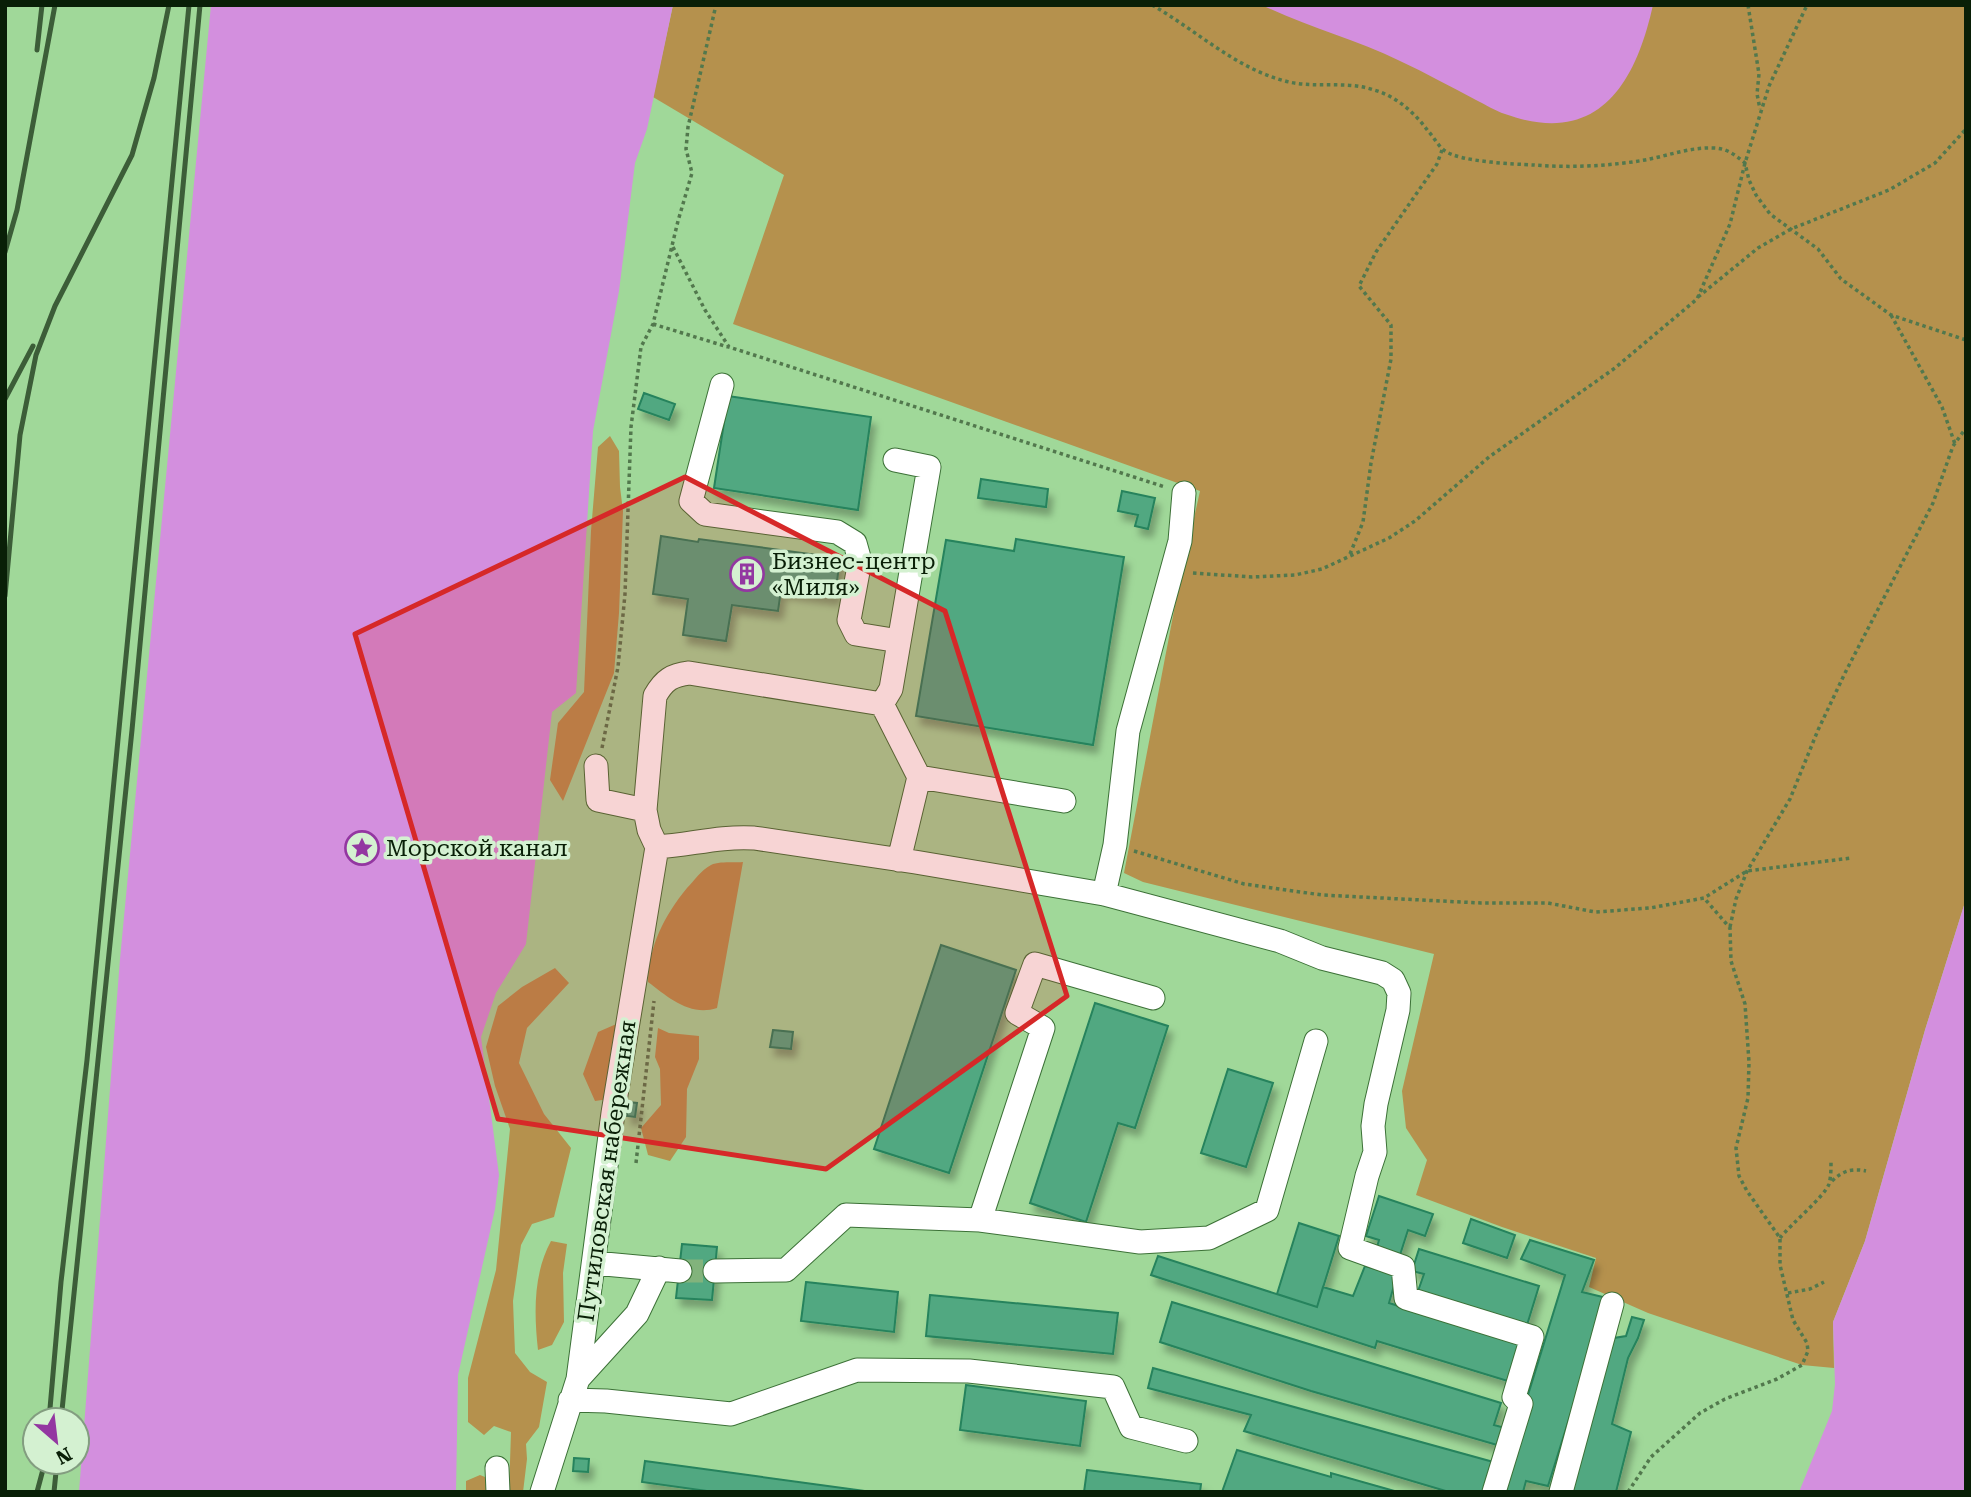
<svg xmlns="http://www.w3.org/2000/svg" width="1971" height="1497" font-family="'Roboto Serif',serif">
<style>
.green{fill:#b5914d}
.water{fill:#d38fde}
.building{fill:#51a881;stroke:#26835d;stroke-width:2;filter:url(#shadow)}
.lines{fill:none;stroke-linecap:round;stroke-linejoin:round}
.minor-tunnel{stroke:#82b37c;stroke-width:23;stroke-dasharray:23 11;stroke-linecap:butt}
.minor-casing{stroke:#3c7137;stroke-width:25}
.path{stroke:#52784d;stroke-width:3.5;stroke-dasharray:3.5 3.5;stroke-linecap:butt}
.minor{stroke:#fff;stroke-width:23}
.rail{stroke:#3c5d38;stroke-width:5}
.marked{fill:#d62828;fill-opacity:0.2;stroke:#d62828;stroke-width:5;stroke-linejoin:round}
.labels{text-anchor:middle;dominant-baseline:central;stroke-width:7;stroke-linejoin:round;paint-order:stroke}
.poi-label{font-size:23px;fill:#091f07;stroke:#d4f1d1;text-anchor:start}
.street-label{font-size:23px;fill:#091f07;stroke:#d4f1d1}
</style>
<defs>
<filter id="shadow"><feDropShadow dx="4.5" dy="8" stdDeviation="3.5" flood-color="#0004"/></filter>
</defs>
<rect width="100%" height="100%" fill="#a0d899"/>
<path class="green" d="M673,5h1293v894l-41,131 -60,211 -32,81 1,46 -32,-3 -154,-52 -59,-26 7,-29 -94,-31 -86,-32 11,-35 -21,-32 -4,-37 32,-137 -291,-72 -19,-9 53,-278 23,-104 -467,-167 51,-149 -131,-78z
M610,436l9,15 1,36 3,24 -4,102 -5,60 -51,128 -13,-21 8,-57 26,-31 7,-161 7,-84z
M743,862l-26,146c-27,9 -49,-11 -69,-26 1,-36 16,-66 39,-94 7,-7 14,-18 24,-23 8,-4 23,-2 32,-3z
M555,968l14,15 -42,45 -8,35 25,51 27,34 -17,69 -22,7 -11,21 -8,56 2,52 15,19 17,10 -8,45 -13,17 1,15 -4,33h-14l2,-60 -17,-6 -10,9 -16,-13v-44l28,-108 14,-141 -15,-43 -9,-39 12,-41 24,-19z
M621,1022l-12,77 -14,2 -12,-27 15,-42z
M658,1028l11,5 30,3v23l-12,30 -1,48 -16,24 -22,-6 -7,-27 20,-23 -1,-36 -5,-12z
M551,1241l16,3 -4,29 1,49 -12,23 -14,5c-4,-36 -5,-76 13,-109z
M480,1475l10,4v13h-24v-11z"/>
<path class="water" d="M211,5h462l-26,124 -12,34 -16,128 -26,140 -17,262 -24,19 -26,232 -30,49 -15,44 18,138 -4,34 -37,166 -2,117h-377l41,-533z
M1262,5h391c-18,81 -56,142 -148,109 -10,-3 -20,-10 -29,-14 -25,-13 -50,-27 -76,-39 -45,-22 -93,-34 -138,-56z
M1966,899v593h-167l33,-81 3,-27 -2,-62 32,-81 60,-211z"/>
<path class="building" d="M644,393l31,11 -6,16 -31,-11z
M728,396l143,21 -13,93 -144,-22z
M981,479l67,10 -2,18 -68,-9z
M1122,491l33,7 -7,31 -13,-3 3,-11 -20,-4z
M661,536l37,6 1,-3 141,19 -5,39 -54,-7 -3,21 -46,-6 -6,36 -43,-6 5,-36 -35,-5z
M1016,539l108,18 -31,188 -177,-29 30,-176 68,11z
M941,945l75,25 -67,203 -75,-24z
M1095,1003l73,23 -33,102 -17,-5 -32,99 -56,-19z
M773,1030l20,2 -2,17 -21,-2z
M1228,1069l45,14 -27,84 -45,-14z
M628,1102l9,1 -2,14 -8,-1z
M1379,1196l54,18 -8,22 -17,-6 -8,25 -23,-8 2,-7 -13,-4z
M1471,1219l44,16 -8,23 -44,-15z
M1299,1223l40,13 -22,71 -40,-13z
M1530,1240l64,20 -12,32 25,6 -59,188 -22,-5 -3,11h-25l67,-217 -44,-16z
M682,1244l35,3 -5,53 -36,-2z
M1419,1249l120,37 -12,39 -109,-34 6,-17 -12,-3z
M1158,1256l159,51 6,-20 30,9 12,-30 32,9 -8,28 134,41 -12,38 -134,-41 -2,7 -224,-73z
M806,1282l92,10 -4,40 -93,-11z
M930,1295l188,18 -5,41 -187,-18z
M1172,1302l329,101 -7,22 15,4 -5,18 -193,-56 -151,-49z
M1632,1317l12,3 -6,18 -10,20 -16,66 19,8 -15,60h-45l43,-154 12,-2z
M1153,1368l344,95 -10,29h-38l-205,-61 7,-16 -103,-27z
M966,1385l120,16 -6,45 -120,-16z
M1237,1450l94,27v-4l67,19h-176z
M574,1458l15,1 -1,13 -15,-1z
M645,1461l227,31h-158l-72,-10z
M1087,1470l114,14 -1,8h-116z"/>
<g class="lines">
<path class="minor-tunnel" d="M680,1271h35"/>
<g class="minor-casing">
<path id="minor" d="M722,385l-31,116 14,13 132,18 18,11 5,18 -11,59 7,14 43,7
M882,704l37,73 145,24
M596,766l2,34 47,10
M657,847c34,-2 61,-11 97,-9l161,24 189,32 176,47 42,17 60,15 11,7 6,13 -1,17 -22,94 -3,22 2,26 -8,24 -17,72 53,19 3,31 126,39 -18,60 7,7 -27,88
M657,847l-8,-17 -4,-20 10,-114c9,-16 17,-21 34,-23l193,31 9,-15 38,-222 -34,-7
M899,860l20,-83
M1104,894l11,-49 13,-114 52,-190 4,-48
M980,1220l160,22 69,-4 58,-28 49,-169
M594,1263l86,8
M715,1271l71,-1 60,-55 134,5 63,-192 -26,-15 18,-49 118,34
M578,1379l59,-65 22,-46
M570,1400l36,1 125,13 126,-44 112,1 144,16 18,40 55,14
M497,1468l1,24
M542,1492l36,-113 35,-266 44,-266
M1561,1492l51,-188"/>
</g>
<path class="path" d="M1152,5c44,25 83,63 133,76 28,8 60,-1 89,9 22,6 41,23 54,41 6,6 10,15 17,20 16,11 68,13 89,14 36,3 75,1 111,-5 22,-4 45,-13 68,-12 14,0 22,7 32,15l4,17 7,15 14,19 48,35 23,30 50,36 75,25
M1748,5l11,69 -2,20 3,15
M673,247l32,63 24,37 436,140
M1698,297l60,-49 33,-19 98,-39 46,-27 31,-34
M1891,315l51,92 13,37
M653,324l75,23
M1350,554l13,-32 8,-59 20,-104v-34l-32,-39 17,-34 61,-88 5,-14
M1193,573l59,4 43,-2 27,-6 67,-31 26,-17 74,-64 126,-89 82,-69 33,-75 15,-61 24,-77 38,-81
M602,748l16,-81 7,-73 6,-167 10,-80 12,-23 25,-103 14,-48 -6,-24 2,-22 28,-122
M1134,851l110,33 78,11 159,8h67l47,9 55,-4 54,-10 43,-27 104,-13
M1730,927l6,-28 11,-28 43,-72 28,-69 27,-57 88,-170 20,-57 13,-18
M636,1163l18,-162
M1832,1181c10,-10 20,-13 34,-10
M1780,1238c10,-13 45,-42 49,-54 2,-7 2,-15 2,-22
M1788,1293l22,-4 14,-7
M1628,1492l23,-35 49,-44 25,-14 52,-20 25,-14 6,-14 -1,-8 -14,-23 -13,-55v-27l-33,-47 -8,-15 -3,-28 12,-50 1,-36 -4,-58 -14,-43 -1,-33 -26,-30"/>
<use href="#minor" class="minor"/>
<path class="rail" d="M37,50l5,-45
M5,252l12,-42 38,-205
M5,399l28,-53
M5,596l15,-161 16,-80 19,-49 77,-151 22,-77 15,-73
M49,1420l12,-138 26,-222 102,-1055
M61,1420l71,-690 68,-725
M37,1492l8,-30
M54,1492l3,-30"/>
</g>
<path class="marked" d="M685,477l260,134 122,385 -241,173 -328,-50 -143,-485z"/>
<defs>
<g id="building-ring" transform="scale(1.75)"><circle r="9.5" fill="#d4f1d1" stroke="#9337a1" stroke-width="1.5"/><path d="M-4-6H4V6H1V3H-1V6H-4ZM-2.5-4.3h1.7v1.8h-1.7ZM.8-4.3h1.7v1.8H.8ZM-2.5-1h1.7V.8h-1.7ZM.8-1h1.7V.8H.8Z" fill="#9337a1"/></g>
<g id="sight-ring" transform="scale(1.75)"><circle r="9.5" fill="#d4f1d1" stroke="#9337a1" stroke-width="1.5"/><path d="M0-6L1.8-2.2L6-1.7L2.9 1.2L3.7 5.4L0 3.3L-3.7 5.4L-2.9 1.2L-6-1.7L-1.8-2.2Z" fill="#9337a1"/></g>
</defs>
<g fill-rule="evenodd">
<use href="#building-ring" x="747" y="574"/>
<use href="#sight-ring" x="362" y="848"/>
</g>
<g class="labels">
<g class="poi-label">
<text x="772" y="561">Бизнес-центр<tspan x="772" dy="26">«Миля»</tspan></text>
<text x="386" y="848">Морской канал</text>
</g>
<g class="street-label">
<text transform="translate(607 1171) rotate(-82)">Путиловская набережная</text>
</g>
</g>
<rect width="1971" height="1497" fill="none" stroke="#091f07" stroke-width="14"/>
<g transform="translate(56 1441) rotate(152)"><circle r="33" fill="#d4f1d1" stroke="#839d80" stroke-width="2"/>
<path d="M0-5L12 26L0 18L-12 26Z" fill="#9337a1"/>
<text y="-10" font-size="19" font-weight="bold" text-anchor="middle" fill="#091f07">N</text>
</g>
</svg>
